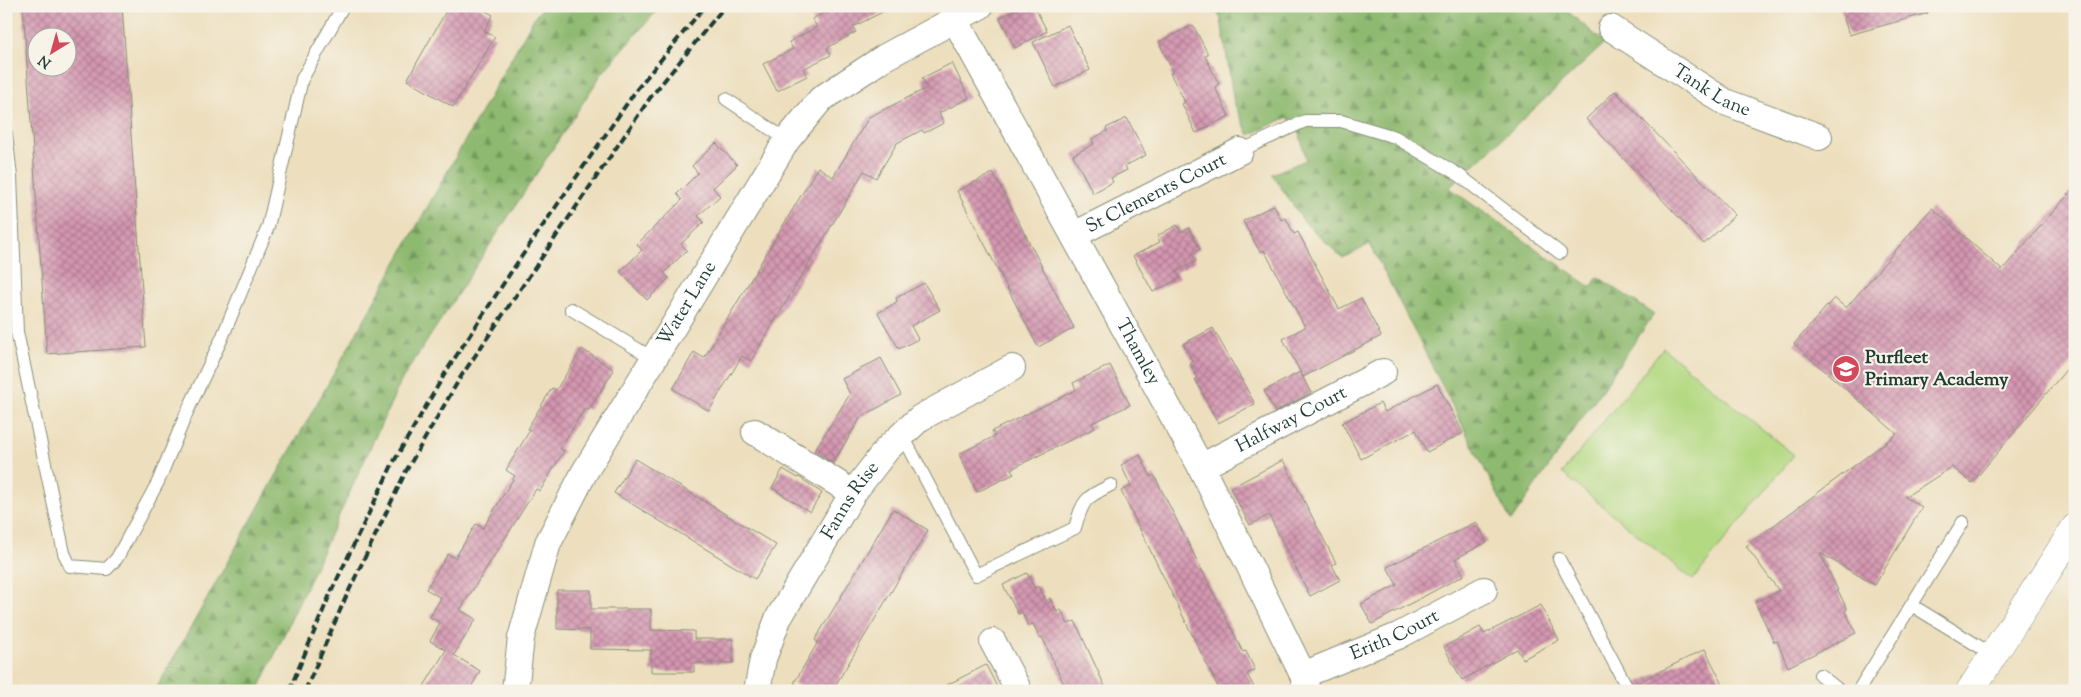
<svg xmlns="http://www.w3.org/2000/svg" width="2081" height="697" font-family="'Sorts Mill Goudy',serif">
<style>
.forest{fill:url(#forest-firs);stroke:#567b52}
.park{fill:#b3d982;stroke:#698b5b}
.building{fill:url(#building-cross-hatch);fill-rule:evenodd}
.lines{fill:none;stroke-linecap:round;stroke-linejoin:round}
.service-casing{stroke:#868e79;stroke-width:14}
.minor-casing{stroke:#868e79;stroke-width:28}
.tertiary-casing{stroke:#868e79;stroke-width:29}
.service{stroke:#fff;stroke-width:12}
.minor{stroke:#fff;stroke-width:26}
.tertiary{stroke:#fff;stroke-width:28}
.rail{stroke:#1f3d34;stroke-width:4;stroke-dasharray:8 4;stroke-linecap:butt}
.labels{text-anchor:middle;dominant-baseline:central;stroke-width:4.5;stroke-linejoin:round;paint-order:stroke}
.street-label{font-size:19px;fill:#1f3d34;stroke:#f7f3e8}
.poi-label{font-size:19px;font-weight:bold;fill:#1f3d34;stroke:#f7f3e8;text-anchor:start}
</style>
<defs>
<pattern id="forest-firs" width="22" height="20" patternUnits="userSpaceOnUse" patternTransform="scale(1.25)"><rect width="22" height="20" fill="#8eb970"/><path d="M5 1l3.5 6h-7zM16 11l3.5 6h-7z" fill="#73985d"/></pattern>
<pattern id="building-cross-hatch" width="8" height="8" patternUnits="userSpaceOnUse" patternTransform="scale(1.25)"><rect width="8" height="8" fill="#d495b0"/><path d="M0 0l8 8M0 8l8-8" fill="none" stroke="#ab7b90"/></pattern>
</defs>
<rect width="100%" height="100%" fill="#f7f3e8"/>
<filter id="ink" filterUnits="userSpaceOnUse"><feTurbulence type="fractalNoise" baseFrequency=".02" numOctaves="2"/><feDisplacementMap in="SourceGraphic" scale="10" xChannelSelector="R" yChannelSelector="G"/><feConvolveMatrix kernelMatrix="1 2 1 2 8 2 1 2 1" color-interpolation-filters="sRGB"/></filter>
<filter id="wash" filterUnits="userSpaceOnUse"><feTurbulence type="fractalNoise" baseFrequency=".0096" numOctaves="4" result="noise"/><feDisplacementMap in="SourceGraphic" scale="20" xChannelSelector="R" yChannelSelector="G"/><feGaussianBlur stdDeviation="1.12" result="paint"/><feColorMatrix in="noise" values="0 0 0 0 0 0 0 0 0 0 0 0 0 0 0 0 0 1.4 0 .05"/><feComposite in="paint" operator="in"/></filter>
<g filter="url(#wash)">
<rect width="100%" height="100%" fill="#eddfbe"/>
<path class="forest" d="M544,6h117l-58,66 -201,307 -144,312h-103l379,-673z
M1214,6h347l44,37 -156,145 142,99 7,-10 56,37 -143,207 -141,-277 -27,14 -38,-35 -33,-49 34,-14 -6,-25 -12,-18 -39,18 -15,-32 -13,-84z"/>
<path class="park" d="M1663,348l131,107 -101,125 -131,-107z"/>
<g id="blocks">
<path class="building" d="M23,6h99l24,341 -99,7zM38,38h30v30h-30z
M449,6h28l16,9 -9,16 11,6 -42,70 -46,-27z
M837,6h57l-41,21 3,5 -29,16 4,7 -28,14 4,7 -30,15 -14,-27 30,-15 -4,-7 28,-15 -5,-8z
M1022,6h12l13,25 -32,17 -15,-30z
M1840,6h87l1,7 -79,22z
M1068,25l22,45 -35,17 -22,-45z
M1193,25l15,29 -3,2 14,28 -4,3 14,29 -33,17 -14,-29 3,-2 -15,-29 3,-1 -14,-30z
M952,63l17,35 -30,15 5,10 -20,10 -2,-3 -25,13 -21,35 -12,-7 -113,190 -9,-5 -33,55 -36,-22 21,-37 10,6 114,-191 15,10 36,-60 58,-29 -5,-10z
M1615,91l120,124 -31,29 -118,-125z
M1127,118l19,37 -21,11 2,4 -16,8 2,4 -20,11 -20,-38 21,-11 -2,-5 15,-8 -1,-3z
M716,143l21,22 -24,23 7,8 -22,20 6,6 -23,22 6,6 -23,23 5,5 -22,22 -27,-28 22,-22 -5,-6 45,-44 -5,-6 21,-21 -6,-7z
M993,173l81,155 -36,19 -81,-156z
M2075,187v172l-103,124 -20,-16 -47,30 17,10 -47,78 -55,-32 27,56 -2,2 11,22 -68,34 -11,-26 -3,1 -19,-40 24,-11 -33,-45 151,-112 -103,-90 40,-46 12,10 86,-100 70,62z
M1274,205l7,15 5,-2 8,16 4,-2 41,77 22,-11 20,38 -78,41 -20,-38 22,-12 -41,-77 -4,2 -17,-31z
M1177,225l4,7 8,-4 11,21 -8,5 4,7 -20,11 4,6 -27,14 -20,-36 27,-14 -3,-6z
M924,283l16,27 -29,16 7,13 -19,10 -21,-36 19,-11 -1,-4z
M1213,328l42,76 -37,19 -23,-44 2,-2 -7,-13 3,-2 -10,-18z
M582,349l32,21 -25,40 -4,-2 -25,41 4,2 -24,40 -4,-2 -76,121 16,9 -22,36 26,16 -11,20h-48l25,-41 -16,-9 10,-18 -10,-6 11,-19 -15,-9 22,-35 7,4 21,-34 7,4 32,-52 -9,-6 24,-40 -3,-1 25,-41 4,2z
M881,358l20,37 -40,22 -28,46 -19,-12 36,-57 -8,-15z
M1110,365l20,40 -38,18 3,5 -84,41 3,5 -37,18 -18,-38 36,-18 -3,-5 84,-41 -3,-7z
M1300,372l11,21 -36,19 -11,-21z
M1437,384l26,49 -36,19 -11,-22 -55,29 -19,-36 38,-20 5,9z
M1140,455l11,22 3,-2 89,177 3,-1 9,19 -8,4 9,17h-36l-99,-200 10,-5 -10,-21z
M635,459l141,86 -21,34 -141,-86z
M1283,460l53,103 -4,2 8,15 -30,16 -41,-81 -19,10 -20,-37z
M783,469l15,9 1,-1 23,16 -12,19 -38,-24z
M893,509l35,21 -96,161h-26l-12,-8 24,-41 -3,-2z
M1476,522l11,20 -32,17 9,16 -92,49 -11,-20 36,-19 -10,-18z
M1027,573l7,15 5,-2 7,15 4,-3 7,14 4,-2 7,14 7,-3 32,70h-40l-25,-54 -2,1 -7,-14 -5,2 -6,-14 -4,2 -15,-29z
M557,590h34v19h60v21l43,1v8h39v24h-39v9h-43v-22l-61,-1v-19l-33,-1z
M1541,605l18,35 -36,19 -6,-10 -55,31 -18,-33 36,-20 4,7z
M1705,649l21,42h-89l-2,-7z
M986,665l13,26h-64z"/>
</g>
</g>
<g filter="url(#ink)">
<use href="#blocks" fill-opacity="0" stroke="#868e79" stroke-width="1"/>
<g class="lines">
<g class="service-casing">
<path id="service" d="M726,99l61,41
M6,134l5,43 6,155 47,221 6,13 37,3 10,-11 41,-76 29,-70 35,-74 46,-111 34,-148 41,-73
M1240,151l65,-30h36l54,16 64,38 101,78
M571,309l83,50
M902,434l74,141 99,-47c8,-29 10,-30 36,-43
M1559,559l70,132
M1913,606l80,49
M1820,675l20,16
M1858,691l105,-169"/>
</g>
<g class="minor-casing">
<g id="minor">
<path id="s1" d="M955,20l246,447 102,208 4,16"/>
<path id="s2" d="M1611,28l114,74 94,35"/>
<path id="s3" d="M1074,235l166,-84"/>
<path d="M755,432l98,61"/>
<path id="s4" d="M1201,467l182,-95"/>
<path d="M993,642l26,49"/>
<path id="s5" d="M1303,675l95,-39 86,-46"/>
<path id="s6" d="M515,691l6,-53 27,-95 36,-70 203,-333 34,-41 64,-42 95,-51"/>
<path id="s7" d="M757,691l6,-32 15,-40 75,-126 34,-44 33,-31 92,-50"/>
</g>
</g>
<g class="tertiary-casing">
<path id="tertiary" d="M1970,691l105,-163"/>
</g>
<use href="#service" class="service"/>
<use href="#minor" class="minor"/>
<use href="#tertiary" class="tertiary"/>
<path class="rail" d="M289,691l42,-99 62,-129 54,-93 66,-101 124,-180 68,-83
M305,691l40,-92 61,-128 54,-93 190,-280 75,-92"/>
</g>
</g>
<defs>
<g id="school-disc" transform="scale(1.4375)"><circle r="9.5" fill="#d1495b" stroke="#f7f3e8"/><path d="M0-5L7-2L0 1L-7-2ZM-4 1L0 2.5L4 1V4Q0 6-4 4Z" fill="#fff"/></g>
</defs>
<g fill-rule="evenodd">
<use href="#school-disc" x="1846" y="369"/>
</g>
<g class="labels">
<g class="street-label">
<text stroke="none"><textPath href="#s2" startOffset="119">Tank Lane</textPath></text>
<text stroke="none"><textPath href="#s3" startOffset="92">St Clements Court</textPath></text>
<text stroke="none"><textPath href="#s6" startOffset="429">Water Lane</textPath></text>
<text stroke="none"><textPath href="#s1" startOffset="379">Thamley</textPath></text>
<text stroke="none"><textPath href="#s4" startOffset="102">Halfway Court</textPath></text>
<text stroke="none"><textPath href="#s7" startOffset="214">Fanns Rise</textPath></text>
<text stroke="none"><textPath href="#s5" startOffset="100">Erith Court</textPath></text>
</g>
<g class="poi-label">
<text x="1865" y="358">Purfleet<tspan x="1865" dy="22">Primary Academy</tspan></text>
</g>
</g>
<rect width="2081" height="697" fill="none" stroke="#f7f3e8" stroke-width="25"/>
<g transform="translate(52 52) rotate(217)"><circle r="24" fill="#f7f3e8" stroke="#a1aaa0"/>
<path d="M0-4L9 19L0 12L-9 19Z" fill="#d1495b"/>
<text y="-8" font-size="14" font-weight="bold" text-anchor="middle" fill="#1f3d34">N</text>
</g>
</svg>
